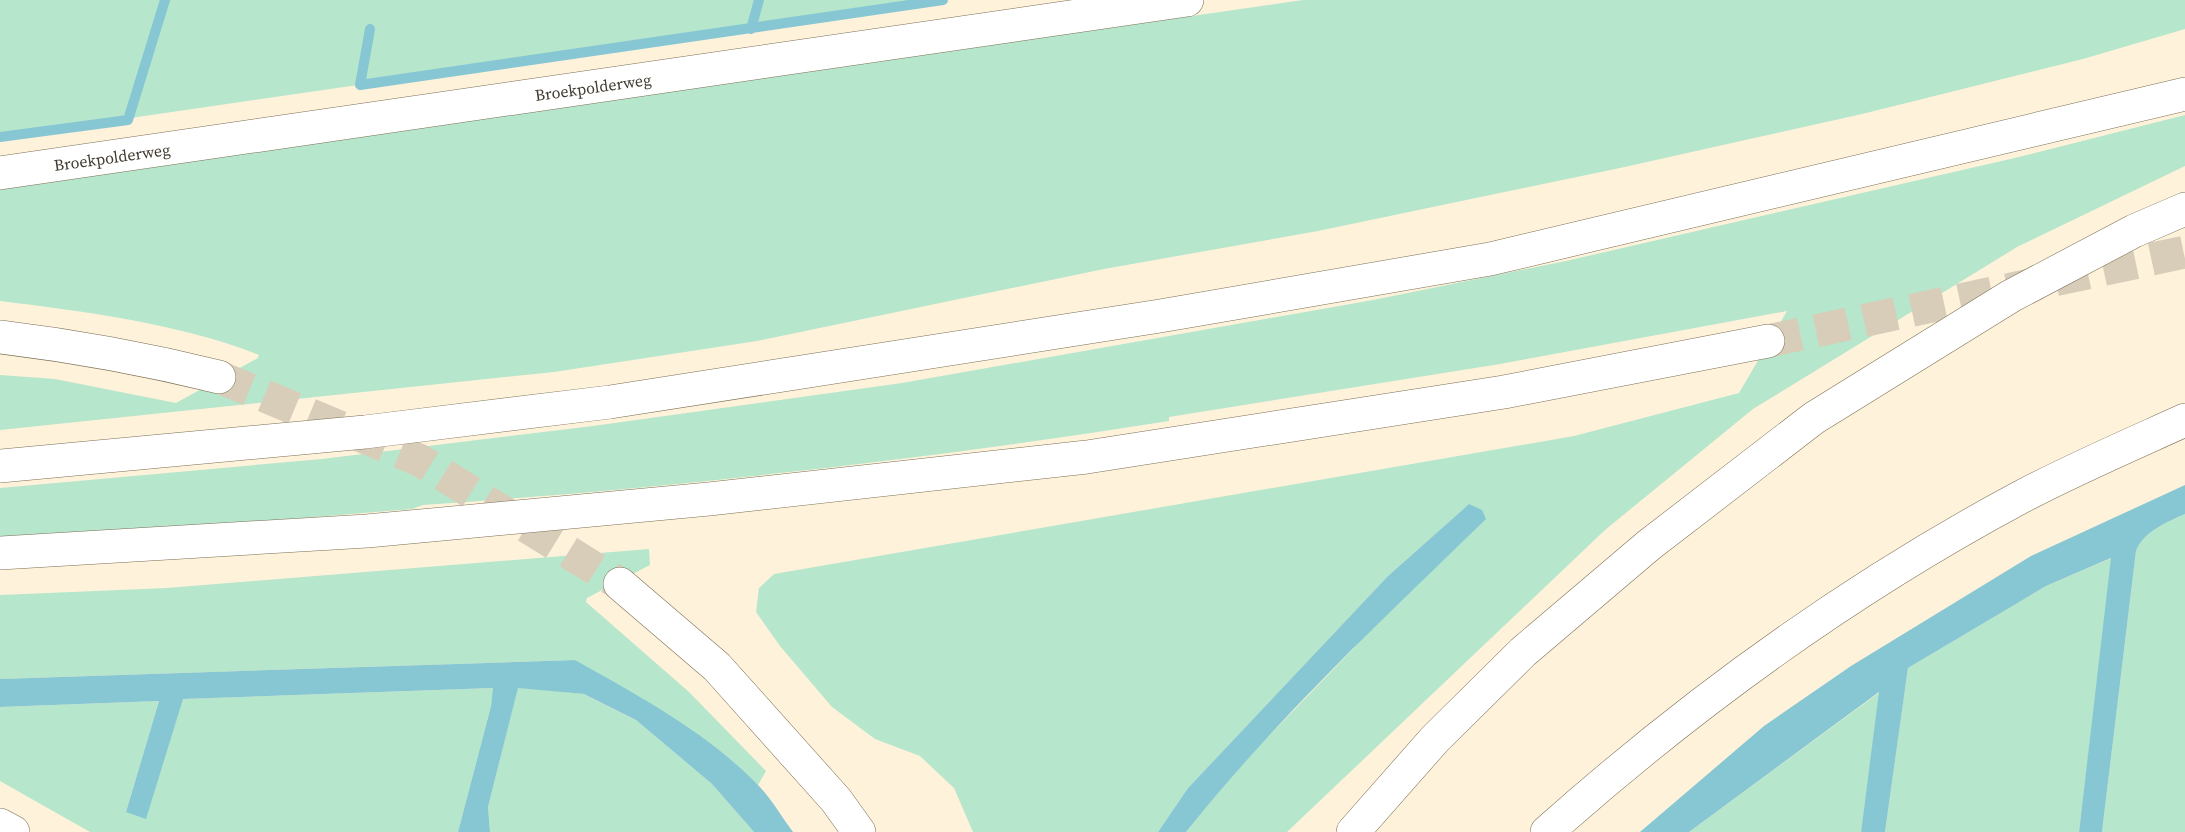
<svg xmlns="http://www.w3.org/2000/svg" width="2185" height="832" font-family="'Source Serif 4',serif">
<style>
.green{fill:#b6e6cb}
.water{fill:#87c7d4}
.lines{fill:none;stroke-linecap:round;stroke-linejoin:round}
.stream{stroke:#87c7d4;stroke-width:10}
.highway-tunnel{stroke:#d8cdb9;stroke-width:33;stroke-dasharray:33 16;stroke-linecap:butt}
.minor-casing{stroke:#7c6f55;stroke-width:34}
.highway-casing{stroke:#7c6f55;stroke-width:34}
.minor{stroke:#fff;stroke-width:33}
.highway{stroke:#fff;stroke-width:33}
.labels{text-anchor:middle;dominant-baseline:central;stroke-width:6;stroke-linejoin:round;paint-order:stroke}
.street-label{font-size:16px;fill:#403a2f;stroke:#fff}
</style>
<rect width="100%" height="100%" fill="#fef2db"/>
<path class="green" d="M0,0h943l-943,137z
M1303,0h882v29l-102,30 -221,55 -242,54 -302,63 -214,38 -347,72 -203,31 -554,58v-55l55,4 121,24 82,-45 1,-3c-77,-31 -177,-44 -259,-54v-114z
M2185,115v51l-168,81 -264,162 -148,121 -318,302h-101l45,-57 124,-128 114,-143 -81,72 -200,212 -30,44h-185l-19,-44 -34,-32 -45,-17 -43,-32 -52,-61 -24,-34 3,-24 15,-14 800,-138 165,-43 48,-82 -287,53 -331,53v4c-248,39 -496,67 -746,84l-11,4 -196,16 -216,12v-49l322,-29 271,-33 309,-43 471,-83 193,-39 453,-104z
M2185,514v318h-83l34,-281c7,-19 31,-29 49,-37z
M649,549l1,16 -63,33 -1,4 103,90 77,79 -8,14c-58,-50 -116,-87 -183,-125l-575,19v-84l167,-7z
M2112,558l-33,274h-194l23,-164 138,-82z
M518,687l66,7 52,26 76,64 42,48h-264l-2,-25z
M494,688l-3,18 -33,126h-368l-90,-51v-74l159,-6 -33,111 56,-113z
M1880,692l-19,140h-172z"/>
<path class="water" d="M2185,485v29c-18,8 -42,18 -49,37l-34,281h-23l32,-274 -65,28 -138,82 -23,164h-24l18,-140 -190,140h-49l124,-106 87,-60 180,-110z
M1469,504l13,6 4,9c-104,101 -210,200 -300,313h-28l30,-44 200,-212z
M575,660c64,36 131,72 182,124 14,14 24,32 36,48h-39l-42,-48 -76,-64 -52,-26 -66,-6 -30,119 2,25h-32l33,-126 2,-18 -310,11 -37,120 -20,-7 33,-111 -159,6v-28z"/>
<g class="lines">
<path class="stream" d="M370,29l-10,56 583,-85
M751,29l8,-29
M0,137l128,-17 37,-120"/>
<path class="highway-tunnel" d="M1768,341l417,-89
M219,377l200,83 201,124"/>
<g class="minor-casing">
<path id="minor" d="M0,173l1187,-173"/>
</g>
<g class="highway-casing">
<path id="highway" d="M0,337c74,9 146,22 219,40
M0,466l365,-34 245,-30 550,-86 330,-57 695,-165
M0,553l367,-22 342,-32 378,-42 417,-65 264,-51
M620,584l97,83 119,133 23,32
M0,825l13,7
M1353,832l82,-93 88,-87 126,-107 165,-127 197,-122 123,-65 51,-22
M1547,832c145,-129 302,-243 474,-335 53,-28 109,-52 164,-77"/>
</g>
<use href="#minor" class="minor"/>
<use href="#highway" class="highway"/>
</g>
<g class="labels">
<g class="street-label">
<text transform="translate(593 87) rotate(-8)">Broekpolderweg</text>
<text transform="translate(112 157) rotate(-8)">Broekpolderweg</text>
</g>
</g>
</svg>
